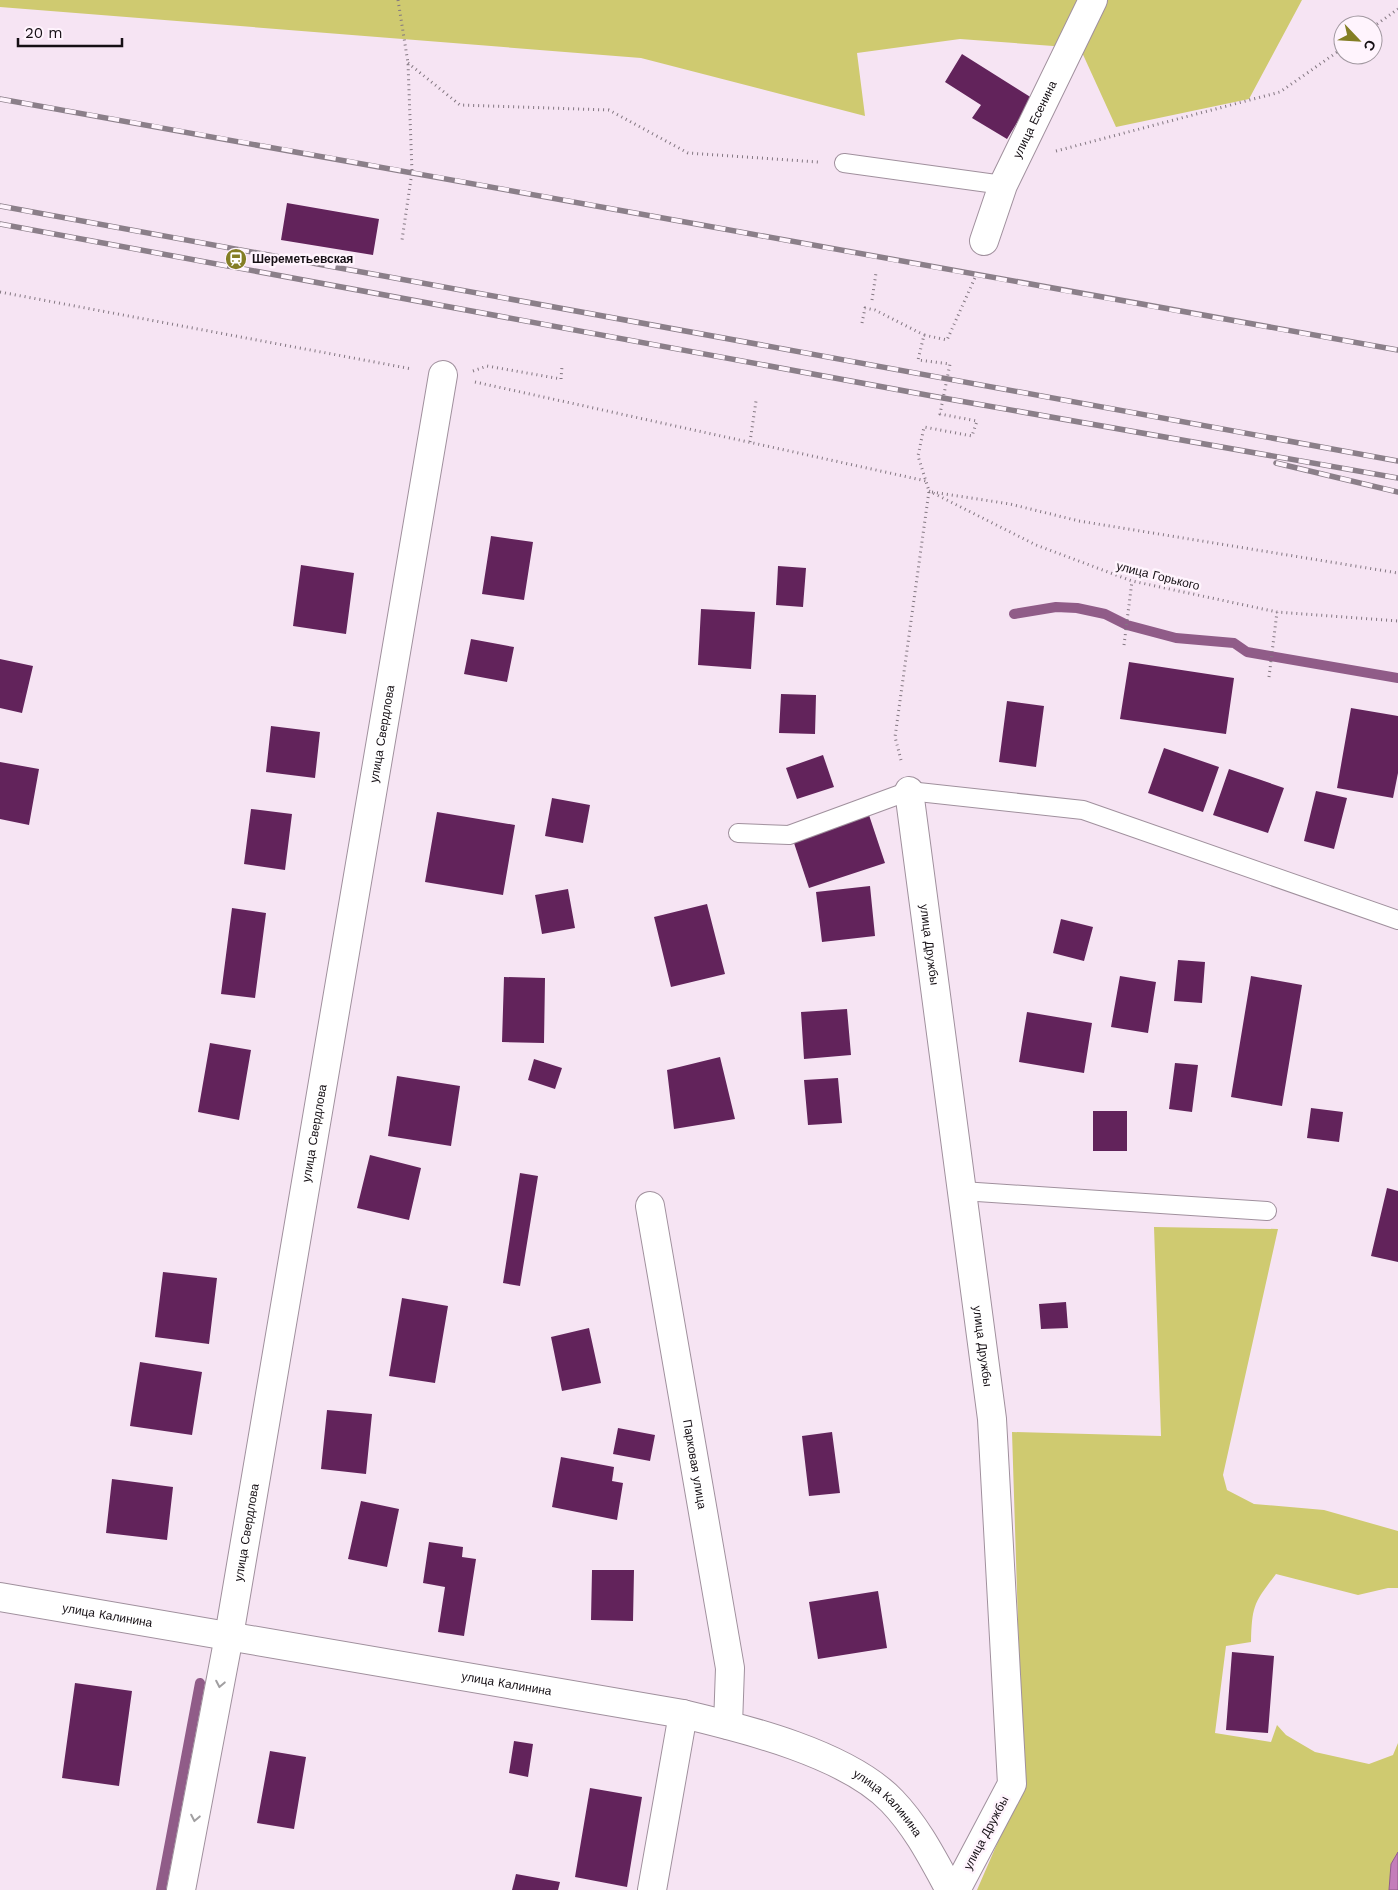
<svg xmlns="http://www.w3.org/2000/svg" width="1398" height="1890" font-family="'Work Sans',sans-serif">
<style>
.green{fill:#cfca70}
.water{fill:#c47dba;stroke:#905c88}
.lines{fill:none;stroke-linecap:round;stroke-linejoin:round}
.stream{stroke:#905c88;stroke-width:10}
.building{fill:#62235b}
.service-casing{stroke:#a0909d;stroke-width:20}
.minor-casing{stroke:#a0909d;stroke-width:30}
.tertiary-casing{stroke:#a0909d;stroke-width:30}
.path{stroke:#837781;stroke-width:3;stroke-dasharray:1 4;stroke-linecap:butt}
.service{stroke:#fff;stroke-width:18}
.minor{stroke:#fff;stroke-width:28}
.tertiary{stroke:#fff;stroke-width:28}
.rail-casing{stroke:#8b7f89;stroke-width:5.5}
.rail{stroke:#fff4fd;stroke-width:4;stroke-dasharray:11;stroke-linecap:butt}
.oneway{stroke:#a19fa1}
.labels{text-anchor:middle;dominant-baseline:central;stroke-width:5;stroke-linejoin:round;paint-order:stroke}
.street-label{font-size:12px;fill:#150f14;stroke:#fff4fd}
.poi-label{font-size:12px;font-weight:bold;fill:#150f14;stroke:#fff4fd;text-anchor:start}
</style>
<rect width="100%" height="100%" fill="#f6e4f3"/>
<path class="green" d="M0,0h1302l-53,99 -133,28 -36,-79 -120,-9 -103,14 8,63 -224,-58 -641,-51z
M1154,1227l124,2 -55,246 4,15 27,14 70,6 74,21v57h-10l-30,7 -82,-21c-22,29 -24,31 -25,68l-25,4 -11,87 56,9 6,-17 9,10 29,17 54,12 24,-9 5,-12v109l-7,12 -2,26h-412l46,-106 -11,-352 149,4z"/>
<path class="water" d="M1398,1852v38h-9l2,-26z"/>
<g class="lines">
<path class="stream" d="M1014,614l42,-7 21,1 28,6 22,11 49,13 58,5 13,9 151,26
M161,1890l39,-207"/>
</g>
<path class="building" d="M962,54l70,44 -25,41 -35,-21 9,-13 -36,-23z
M287,203l92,16 -6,36 -92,-15z
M491,536l42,6 -9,58 -42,-6z
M301,565l53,8 -8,61 -53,-8z
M778,566l28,2 -3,39 -27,-2z
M701,609l54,3 -4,57 -53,-4z
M471,639l43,8 -7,35 -43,-8z
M0,659l33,7 -11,47 -22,-5z
M1129,662l105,16 -8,56 -106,-15z
M781,694l35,1 -1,39 -36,-1z
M1007,701l37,5 -8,61 -37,-5z
M1351,708l47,8v57l-5,25 -56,-10z
M271,726l49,6 -5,46 -49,-6z
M1164,748l55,19 -16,45 -55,-19z
M823,755l11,32 -37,12 -11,-31z
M0,762l39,7 -10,56 -29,-6z
M1229,769l55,19 -16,45 -55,-18z
M1316,791l31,7 -13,51 -30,-8z
M552,798l38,7 -7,38 -38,-7z
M251,809l41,5 -7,56 -41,-6z
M437,812l78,13 -12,70 -78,-13z
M869,815l16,48 -76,25 -16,-48z
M870,886l5,50 -53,6 -6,-50z
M568,889l7,39 -33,6 -7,-39z
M707,904l18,70 -54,13 -17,-70z
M232,908l34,5 -11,85 -34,-4z
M1061,919l32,8 -9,34 -31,-8z
M1178,960l27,2 -3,41 -28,-2z
M1120,976l36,6 -8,51 -37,-6z
M1251,976l51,9 -20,121 -51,-9z
M504,977l41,1 -1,65 -42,-1z
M847,1009l4,46 -47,4 -3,-47z
M1027,1012l65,11 -8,50 -65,-11z
M210,1043l41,7 -12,70 -41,-8z
M720,1057l15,62 -61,10 -7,-59z
M534,1059l28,9 -7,21 -27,-9z
M1175,1063l23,2 -6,47 -23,-3z
M397,1076l63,10 -9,60 -63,-10z
M838,1078l4,45 -34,2 -4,-45z
M1311,1108l32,4 -4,30 -32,-4z
M1093,1111h34v40h-34z
M370,1155l51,13 -12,52 -52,-12z
M520,1173l18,3 -18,110 -17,-3z
M1387,1188l11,3v71l-27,-6z
M163,1272l54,6 -8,66 -54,-7z
M402,1298l46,8 -13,77 -46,-7z
M1066,1302l2,26 -27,1 -2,-25z
M589,1328l12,55 -39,8 -11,-54z
M140,1362l62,10 -10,63 -62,-9z
M327,1410l45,4 -6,60 -45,-5z
M618,1428l37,7 -5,26 -37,-7z
M832,1432l8,61 -31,3 -7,-60z
M561,1457l53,10 -2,14 11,2 -6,37 -65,-13z
M112,1479l61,8 -6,53 -61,-7z
M361,1501l38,8 -12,58 -39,-8z
M429,1542l34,5 -1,10 14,2 -12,77 -26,-4 7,-45 -22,-4z
M592,1570h42l-1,51 -42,-1z
M878,1591l9,57 -69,11 -9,-57z
M1232,1652l42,4 -6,77 -42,-3z
M75,1683l57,8 -13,95 -57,-8z
M514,1741l19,3 -5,33 -19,-4z
M270,1751l36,6 -12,72 -37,-6z
M590,1788l52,9 -15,90 -52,-10z
M516,1874l44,8 -2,8h-46z"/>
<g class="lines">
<g class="service-casing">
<path id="service" d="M844,163l159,22
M738,833l51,2 120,-44 174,19 315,110
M962,1191l305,20"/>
</g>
<g class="minor-casing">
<g id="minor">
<path id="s1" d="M984,241l19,-56 90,-185"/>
<path id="s2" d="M909,791l83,628 20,365 -56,106"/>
<path id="s3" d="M650,1206l80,462 -2,57"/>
<path id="s4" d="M229,1636l214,-1261"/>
<path d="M652,1890l31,-176"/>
</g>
</g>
<g class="tertiary-casing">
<g id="tertiary">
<path id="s5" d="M0,1597l683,117c63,15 164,40 209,87 25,26 41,58 58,89"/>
<path d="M181,1890l48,-254"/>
</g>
</g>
<path class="path" d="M398,0l10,63 4,109 -10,68
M1373,27l25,-18
M408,63l52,42 149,5 79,43 130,9
M1056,151l224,-59 63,-44
M0,292l412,77
M872,300l4,-27
M862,323l3,-15 10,2 49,25
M473,371l14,-5 74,13 1,-13
M475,382l451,99
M750,442l6,-41
M929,491l107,54 96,36 145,31 121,9
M932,492l78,12 69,17 319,52
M1124,645l8,-64
M1269,677l8,-65
M901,760l-6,-23 34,-246 -11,-35 6,-29 48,9 5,-15 -37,-7 10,-50 -32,-4 6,-25 23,5 31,-69"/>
<use href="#service" class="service"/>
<use href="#minor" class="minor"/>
<use href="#tertiary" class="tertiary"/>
<g class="rail-casing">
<path id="rail" d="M0,99c466,82 932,169 1398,251
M0,206l1398,255
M0,224l943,174 455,80
M1276,463l122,29"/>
</g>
<use href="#rail" class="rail"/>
</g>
<defs><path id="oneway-chevron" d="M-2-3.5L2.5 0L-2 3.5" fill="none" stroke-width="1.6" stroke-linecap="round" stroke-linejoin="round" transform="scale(1.25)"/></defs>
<g class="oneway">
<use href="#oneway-chevron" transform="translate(220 1684) rotate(101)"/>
<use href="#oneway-chevron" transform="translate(195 1818) rotate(101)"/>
</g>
<defs>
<g id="station-disc" transform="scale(1.125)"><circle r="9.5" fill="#847e25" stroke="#fff4fd"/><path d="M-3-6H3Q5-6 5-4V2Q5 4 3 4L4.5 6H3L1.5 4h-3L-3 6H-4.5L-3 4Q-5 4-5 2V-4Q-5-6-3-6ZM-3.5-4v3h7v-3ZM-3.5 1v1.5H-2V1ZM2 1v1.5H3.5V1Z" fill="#fff"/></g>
</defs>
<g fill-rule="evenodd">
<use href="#station-disc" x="236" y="259"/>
</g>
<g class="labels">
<g class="street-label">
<text stroke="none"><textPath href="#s1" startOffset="132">улица Есенина</textPath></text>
<text transform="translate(1158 576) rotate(14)">улица Горького</text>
<text stroke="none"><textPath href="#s4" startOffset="915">улица Свердлова</textPath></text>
<text stroke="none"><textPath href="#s2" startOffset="155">улица Дружбы</textPath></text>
<text stroke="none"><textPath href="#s4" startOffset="510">улица Свердлова</textPath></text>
<text stroke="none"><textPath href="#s2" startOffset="560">улица Дружбы</textPath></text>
<text stroke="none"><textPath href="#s3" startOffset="262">Парковая улица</textPath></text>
<text stroke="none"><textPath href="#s4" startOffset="105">улица Свердлова</textPath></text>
<text stroke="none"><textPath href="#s5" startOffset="109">улица Калинина</textPath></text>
<text stroke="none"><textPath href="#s5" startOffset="514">улица Калинина</textPath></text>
<text stroke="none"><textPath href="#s5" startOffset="920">улица Калинина</textPath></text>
<text transform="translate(986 1833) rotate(-62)">улица Дружбы</text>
</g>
<g class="poi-label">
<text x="252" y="259">Шереметьевская</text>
</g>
</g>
<g transform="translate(1358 40) rotate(115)"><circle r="24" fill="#fff4fd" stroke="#a198a0"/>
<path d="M0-4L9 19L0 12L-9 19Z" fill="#847e25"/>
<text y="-8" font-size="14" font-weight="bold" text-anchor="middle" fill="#150f14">С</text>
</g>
<path d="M18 38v8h104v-8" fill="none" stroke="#150f14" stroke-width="2.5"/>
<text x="25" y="38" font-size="15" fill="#150f14" stroke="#fff4fd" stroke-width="4" paint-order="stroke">20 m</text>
</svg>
